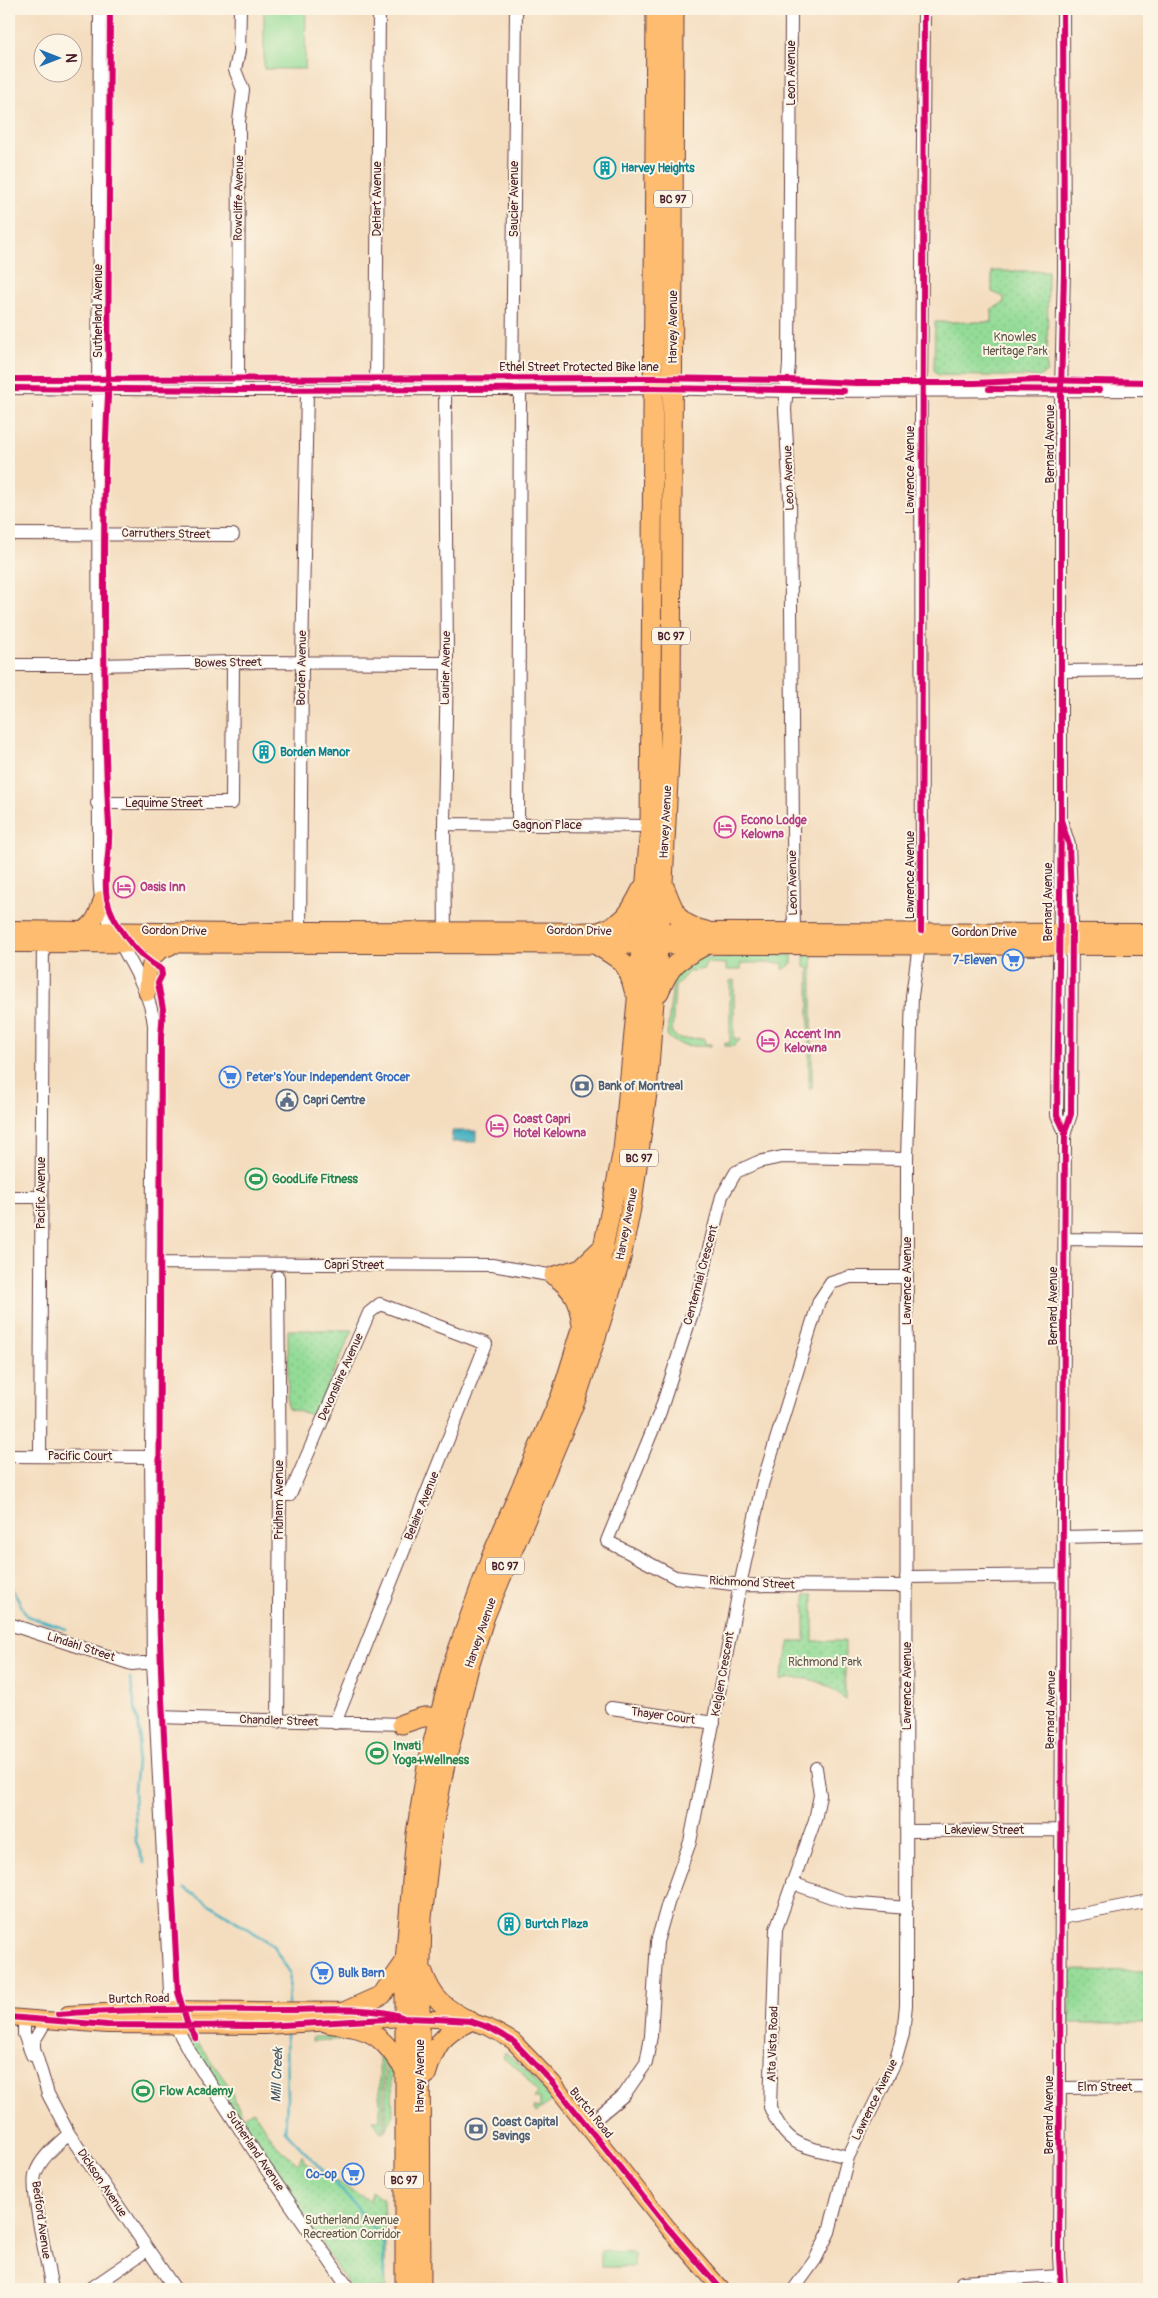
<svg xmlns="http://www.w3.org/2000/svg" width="1158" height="2298" font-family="Pangolin,sans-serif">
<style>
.grass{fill:#93db96;stroke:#6e7d60}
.park{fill:url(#park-dots);stroke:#6e7d60}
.water{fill:url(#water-waves);stroke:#466876}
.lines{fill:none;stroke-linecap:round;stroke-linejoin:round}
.stream{stroke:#43b0c0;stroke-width:2.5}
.minor-casing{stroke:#643c41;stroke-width:14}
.major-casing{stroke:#643c41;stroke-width:18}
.highway-casing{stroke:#643c41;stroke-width:21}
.minor{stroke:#fff;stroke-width:12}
.major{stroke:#fdbc70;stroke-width:16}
.highway{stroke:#fdbc70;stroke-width:19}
.cycleway-casing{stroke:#fcf5e5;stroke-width:9}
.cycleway{stroke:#d6006c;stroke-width:6}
.labels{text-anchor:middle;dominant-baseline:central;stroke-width:4;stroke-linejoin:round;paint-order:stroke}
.shield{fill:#fcf5e5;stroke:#7f5f63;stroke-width:1}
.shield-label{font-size:11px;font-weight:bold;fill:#4a1f2b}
.street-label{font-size:12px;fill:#4a1f2b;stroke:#fcf5e5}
.culture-label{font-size:12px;font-weight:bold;fill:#0d838f;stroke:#fcf5e5;text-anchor:start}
.park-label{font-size:12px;fill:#60574b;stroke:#fcf5e5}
.hotel-label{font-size:12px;font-weight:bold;fill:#b23c85;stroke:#fcf5e5;text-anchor:start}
.shop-label{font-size:12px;font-weight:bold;fill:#366cbe;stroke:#fcf5e5;text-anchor:end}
.service-label{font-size:12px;font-weight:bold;fill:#4e5e75;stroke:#fcf5e5;text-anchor:start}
.leisure-label{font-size:12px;font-weight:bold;fill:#27864d;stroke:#fcf5e5;text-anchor:start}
.water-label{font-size:14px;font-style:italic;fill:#475967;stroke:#fcf5e5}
</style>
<defs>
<pattern id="park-dots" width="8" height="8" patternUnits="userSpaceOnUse" patternTransform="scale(1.25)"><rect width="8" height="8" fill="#93db96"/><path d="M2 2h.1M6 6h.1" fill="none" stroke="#80bc81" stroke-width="1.8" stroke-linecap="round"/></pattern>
<pattern id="water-waves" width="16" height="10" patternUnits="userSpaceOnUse" patternTransform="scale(1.25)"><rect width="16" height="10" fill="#43b0c0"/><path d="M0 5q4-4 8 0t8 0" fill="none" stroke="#3a8f9c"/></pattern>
</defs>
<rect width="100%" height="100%" fill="#fcf5e5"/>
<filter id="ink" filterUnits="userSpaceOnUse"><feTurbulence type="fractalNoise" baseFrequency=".02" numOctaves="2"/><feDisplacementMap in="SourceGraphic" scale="10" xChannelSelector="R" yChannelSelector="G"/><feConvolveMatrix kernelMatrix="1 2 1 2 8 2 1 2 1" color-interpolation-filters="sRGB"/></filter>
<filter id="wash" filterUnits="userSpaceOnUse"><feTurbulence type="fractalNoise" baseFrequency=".0096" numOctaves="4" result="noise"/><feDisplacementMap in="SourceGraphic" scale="20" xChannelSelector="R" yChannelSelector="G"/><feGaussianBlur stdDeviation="1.12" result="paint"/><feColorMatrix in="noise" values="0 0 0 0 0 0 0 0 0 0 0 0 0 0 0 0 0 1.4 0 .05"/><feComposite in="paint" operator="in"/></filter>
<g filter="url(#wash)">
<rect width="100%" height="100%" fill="#f4ddbf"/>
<path class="grass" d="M264,9h42l-1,60h-41z
M730,955h62v8l-7,6h-2v-6h-42v7h-15v-6l-20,-1 -2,6 -16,3 -13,15 -3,46 7,6 25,-1 1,6h6v2c-15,0 -34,2 -44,-11l7,-61 29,-18 2,2h25z
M804,955h8v133l-3,1v-121l-5,-1z
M734,980v59h7l-7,7h-9v-3h5v-62z
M360,2036l23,14 1,82h-3l-8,-12h7l-1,-68c-11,-18 -48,-11 -67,-11l1,-4z
M505,2052l24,21 22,28 -15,12 -3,-5h7v-10h-6l4,-5 -16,-21 -19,-14z
M386,2054l5,9 2,51 -7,17z
M601,2251l33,1v15h-33z"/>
<path class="park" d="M992,271h56l-1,101 -8,5 -101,-2 -4,-5 1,-48h57v-13l12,-6v-6l-12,-5z
M288,1330h65l-39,85 -26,-6z
M805,1595h8v46h32v59c-18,-19 -38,-25 -65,-20l10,-39h15z
M1070,1970l79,1v52h-79z
M193,2036l34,47 16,34 10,-6 24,35 21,18 4,-9 3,8 65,38 1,-10 13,8 2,90h-35l-117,-177 -46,-74z"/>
<path class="water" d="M452,1131h24v11h-24z"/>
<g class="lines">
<path class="stream" d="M9,1587l3,2 15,27 39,13
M130,1678l10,56 -6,56 2,52 8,21
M184,1888l88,56 18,29 -2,32
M286,2031l1,67 -2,33 64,67 34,43 1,38"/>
</g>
</g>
<g filter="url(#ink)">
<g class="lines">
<g class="minor-casing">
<path id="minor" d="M100,9l-2,388 1,473c1,10 0,21 3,31 12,43 47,78 52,124l-3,432 2,205 17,330 5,33 14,26 71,109 89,129
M791,9l-2,355 -4,45 5,89 4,440
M1063,9l1,263 -3,118v430l-4,295 8,17
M9,388l229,2 416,-2 132,3 363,-1
M238,390l1,-269 4,-31 -8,-20 4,-19 1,-42
M376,390l3,-381
M512,390l4,-381
M9,534l224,1
M9,665h88l136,-3 214,1
M1061,671l88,-1
M97,803h135l1,-141
M1061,820l8,25 3,78 -1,191 -6,18 -6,1124 2,33
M444,824l206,2
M518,825l2,-435
M300,938l2,-276 5,-272
M445,938l-1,-114 3,-161 -2,-273
M9,1197h32
M1065,1239l84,1
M153,1263l339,2 62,11
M9,1456l142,1
M40,1456l3,-520
M280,1495h10l79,-182 11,-9 106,40 -151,379
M1063,1537l86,-2
M906,1577l157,-2
M907,1586l-167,-1 -65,-8 -68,-36 53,-129 36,-111 26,-105 14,-24 22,-10 24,-5 125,2
M9,1624l123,40 21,-2
M611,1708l103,15
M156,1717l246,7
M278,1722l2,-227 -2,-218
M816,1768l4,27 -5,25 -39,109 -6,178c18,43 36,39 78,50
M907,1831l154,-1
M792,1883l56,20 59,5
M1061,1918l88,-17
M24,2018v16l8,21
M47,2019l-13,22v7l14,46 21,40 106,155
M1061,2088l88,-1
M588,2125l36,-30 22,-32 5,-27 6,-94 11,-39 22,-61 50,-257 22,-100 57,-184 12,-18 19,-6h57
M962,2282l98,-6
M52,2289c-4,-22 -21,-97 -17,-114 5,-17 22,-30 34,-41
M90,2289l57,-39
M794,2289l21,-29 14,-28 19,-75 47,-95 8,-28 3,-29 1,-846 5,-163 10,-73 -1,-524 3,-390"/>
</g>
<g class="major-casing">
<path id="major" d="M9,929l228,3 64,-2 848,2
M82,930c13,-6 16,-18 20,-31
M9,944l1140,3
M147,993c2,-20 -1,-40 23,-46
M68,2014l91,-5 199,2
M9,2017l98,8 158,1 139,-8 31,1 35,2 18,6 25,14 40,42 115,145 53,61"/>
</g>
<g class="highway-casing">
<path id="highway" d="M664,886c11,27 12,38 42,45
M598,932c27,-8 32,-19 44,-43
M598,946c24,15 29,15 36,44
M659,992c13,-30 18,-31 45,-46
M558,1275l23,-7 23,-22
M554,1276c17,3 37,5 48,20
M555,1276c20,15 23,24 27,48
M402,1724c18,-6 30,-14 43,3
M423,1972c9,27 22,37 47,49
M346,2011l36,-16 23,-33
M328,2023c45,6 51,10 77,47
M426,2075c9,-30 15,-40 44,-54
M405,2289v-327l11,-128 11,-68 25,-99 18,-51 22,-61 69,-159 34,-109 28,-137 14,-149 13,-175 6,-817
M421,2289l-1,-284 2,-87 10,-86 12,-63 25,-102 16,-51 91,-217 29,-90 16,-51 11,-55 15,-110 16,-210 8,-163 3,-711"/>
</g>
<use href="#minor" class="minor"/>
<use href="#major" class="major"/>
<use href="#highway" class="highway"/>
<g class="cycleway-casing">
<path id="cycleway" d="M110,9l-2,388c-4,63 -4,126 -4,189 0,73 0,146 4,219 0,11 2,23 1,34 0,20 -6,41 -2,60 6,26 31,58 54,70l1,6 -4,8 5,26 -2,29 -2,570 3,91 16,293 10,33 8,13
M1063,9l1,263 -3,118v430l-4,295 8,17
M9,379l645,-1 134,2 69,3h118l62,-3 112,2
M9,388l229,2 416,-2 190,3
M989,389l110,1
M1061,820l8,25 3,78 -1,191 -6,18 -6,1124 2,33
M921,931l3,-922
M58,2014c75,-6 149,-4 224,-4 32,0 92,-4 120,7
M9,2017l98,8 158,1 139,-8 31,1 35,2 18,6 25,14 40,42 115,145 53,61"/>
</g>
<use href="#cycleway" class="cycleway"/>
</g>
</g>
<defs>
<g id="building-ring" transform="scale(1.125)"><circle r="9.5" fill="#fcf5e5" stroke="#0f9aa8" stroke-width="1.5"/><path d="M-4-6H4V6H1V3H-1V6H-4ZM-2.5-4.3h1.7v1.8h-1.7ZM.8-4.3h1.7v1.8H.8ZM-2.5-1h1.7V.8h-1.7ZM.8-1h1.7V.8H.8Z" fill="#0f9aa8"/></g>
<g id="hotel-ring" transform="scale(1.125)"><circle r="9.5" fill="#fcf5e5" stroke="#d1479c" stroke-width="1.5"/><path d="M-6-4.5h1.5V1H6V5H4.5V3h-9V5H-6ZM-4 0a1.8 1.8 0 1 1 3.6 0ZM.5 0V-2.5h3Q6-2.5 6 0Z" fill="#d1479c"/></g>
<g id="supermarket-ring" transform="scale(1.125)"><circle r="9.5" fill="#fcf5e5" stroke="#3f7fe0" stroke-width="1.5"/><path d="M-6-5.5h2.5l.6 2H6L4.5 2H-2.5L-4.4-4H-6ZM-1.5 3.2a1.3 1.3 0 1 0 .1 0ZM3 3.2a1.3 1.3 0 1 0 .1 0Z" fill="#3f7fe0"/></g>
<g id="bank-ring" transform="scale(1.125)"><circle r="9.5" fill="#fcf5e5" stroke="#5c6f8a" stroke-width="1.5"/><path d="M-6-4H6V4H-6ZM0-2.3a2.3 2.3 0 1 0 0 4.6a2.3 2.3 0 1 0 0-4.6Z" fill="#5c6f8a"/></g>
<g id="civic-ring" transform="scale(1.125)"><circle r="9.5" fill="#fcf5e5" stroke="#5c6f8a" stroke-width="1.5"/><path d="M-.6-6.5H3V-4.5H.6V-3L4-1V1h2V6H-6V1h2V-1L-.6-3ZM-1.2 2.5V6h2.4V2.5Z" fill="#5c6f8a"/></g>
<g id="stadium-ring" transform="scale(1.125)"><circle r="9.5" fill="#fcf5e5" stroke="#2e9e5b" stroke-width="1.5"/><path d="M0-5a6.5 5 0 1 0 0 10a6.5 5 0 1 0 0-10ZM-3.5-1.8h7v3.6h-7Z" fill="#2e9e5b"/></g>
</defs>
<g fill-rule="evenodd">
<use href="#building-ring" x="605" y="168"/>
<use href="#building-ring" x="264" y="752"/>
<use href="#hotel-ring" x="725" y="827"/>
<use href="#hotel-ring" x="124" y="887"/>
<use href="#supermarket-ring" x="1013" y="960"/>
<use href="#hotel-ring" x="768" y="1041"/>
<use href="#supermarket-ring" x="230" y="1077"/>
<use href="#bank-ring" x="582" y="1086"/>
<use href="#civic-ring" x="287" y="1100"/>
<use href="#hotel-ring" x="497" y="1126"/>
<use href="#stadium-ring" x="256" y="1179"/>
<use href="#stadium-ring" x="377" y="1753"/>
<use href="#building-ring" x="509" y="1924"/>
<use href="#supermarket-ring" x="322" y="1973"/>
<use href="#stadium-ring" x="143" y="2091"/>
<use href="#bank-ring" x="476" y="2129"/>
<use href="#supermarket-ring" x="353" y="2174"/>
</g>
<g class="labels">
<g class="shield">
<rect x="654" y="190.5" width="38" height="17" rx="4"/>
<rect x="652" y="627.5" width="38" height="17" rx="4"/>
<rect x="620" y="1149.5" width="38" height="17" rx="4"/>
<rect x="486" y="1557.5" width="38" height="17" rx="4"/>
<rect x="385" y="2171.5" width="38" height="17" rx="4"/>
</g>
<g class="shield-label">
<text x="673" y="199">BC 97</text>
<text x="671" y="636">BC 97</text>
<text x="639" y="1158">BC 97</text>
<text x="505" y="1566">BC 97</text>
<text x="404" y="2180">BC 97</text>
</g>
<g class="street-label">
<text transform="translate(791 73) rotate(-90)">Leon Avenue</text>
<text transform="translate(239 198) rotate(-89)">Rowcliffe Avenue</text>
<text transform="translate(377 199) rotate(-90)">DeHart Avenue</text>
<text transform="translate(514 199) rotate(-90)">Saucier Avenue</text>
<text transform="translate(98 311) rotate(-90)">Sutherland Avenue</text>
<text transform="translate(673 327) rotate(-90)">Harvey Avenue</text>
<text x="579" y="367">Ethel Street Protected Bike lane</text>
<text transform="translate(1050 444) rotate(-90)">Bernard Avenue</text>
<text transform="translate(910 470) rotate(-90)">Lawrence Avenue</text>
<text transform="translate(789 478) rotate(-92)">Leon Avenue</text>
<text transform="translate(166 534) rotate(1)">Carruthers Street</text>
<text transform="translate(228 663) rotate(-1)">Bowes Street</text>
<text transform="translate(302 668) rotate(-89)">Borden Avenue</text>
<text transform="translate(446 668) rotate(-89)">Laurier Avenue</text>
<text x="164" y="803">Lequime Street</text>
<text transform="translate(666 822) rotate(-87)">Harvey Avenue</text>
<text x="547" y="825">Gagnon Place</text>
<text transform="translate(910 875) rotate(-90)">Lawrence Avenue</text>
<text transform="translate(793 883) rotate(-91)">Leon Avenue</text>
<text transform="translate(1048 902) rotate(-90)">Bernard Avenue</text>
<text transform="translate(174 931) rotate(1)">Gordon Drive</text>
<text transform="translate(579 931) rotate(1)">Gordon Drive</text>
<text x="984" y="932">Gordon Drive</text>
<text transform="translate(41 1193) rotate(-90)">Pacific Avenue</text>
<text transform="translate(627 1224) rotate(-79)">Harvey Avenue</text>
<text x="354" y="1265">Capri Street</text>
<text transform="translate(701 1275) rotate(-75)">Centennial Crescent</text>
<text transform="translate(907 1281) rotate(-90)">Lawrence Avenue</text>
<text transform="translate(1053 1306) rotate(-90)">Bernard Avenue</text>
<text transform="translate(341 1377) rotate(-66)">Devonshire Avenue</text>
<text x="80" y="1456">Pacific Court</text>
<text transform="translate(279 1500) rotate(-90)">Pridham Avenue</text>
<text transform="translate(422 1506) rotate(-68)">Belaire Avenue</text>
<text transform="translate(752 1583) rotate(3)">Richmond Street</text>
<text transform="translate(481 1633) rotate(-71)">Harvey Avenue</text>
<text transform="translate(81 1647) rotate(18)">Lindahl Street</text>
<text transform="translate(723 1674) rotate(-80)">Kelglen Crescent</text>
<text transform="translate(907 1686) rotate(-90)">Lawrence Avenue</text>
<text transform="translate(1051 1710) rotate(-89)">Bernard Avenue</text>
<text transform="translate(663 1716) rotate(8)">Thayer Court</text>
<text transform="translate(279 1721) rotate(2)">Chandler Street</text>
<text x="984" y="1830">Lakeview Street</text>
<text transform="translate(139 1999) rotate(-1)">Burtch Road</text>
<text transform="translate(773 2044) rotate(-88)">Alta Vista Road</text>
<text transform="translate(420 2076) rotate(-90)">Harvey Avenue</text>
<text x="1105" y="2087">Elm Street</text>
<text transform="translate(875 2100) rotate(-64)">Lawrence Avenue</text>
<text transform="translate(591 2113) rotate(51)">Burtch Road</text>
<text transform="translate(1049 2115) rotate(-90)">Bernard Avenue</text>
<text transform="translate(255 2151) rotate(56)">Sutherland Avenue</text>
<text transform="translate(102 2183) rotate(56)">Dickson Avenue</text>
<text transform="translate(41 2220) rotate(82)">Bedford Avenue</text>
</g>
<g class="culture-label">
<text x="621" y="168">Harvey Heights</text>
<text x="280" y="752">Borden Manor</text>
<text x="525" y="1924">Burtch Plaza</text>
</g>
<g class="park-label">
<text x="1015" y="337">Knowles<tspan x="1015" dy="14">Heritage Park</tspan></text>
<text x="825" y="1662">Richmond Park</text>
<text x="352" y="2220">Sutherland Avenue<tspan x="352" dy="14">Recreation Corridor</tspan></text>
</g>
<g class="hotel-label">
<text x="741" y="820">Econo Lodge<tspan x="741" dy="14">Kelowna</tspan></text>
<text x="140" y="887">Oasis Inn</text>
<text x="784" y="1034">Accent Inn<tspan x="784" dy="14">Kelowna</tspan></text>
<text x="513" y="1119">Coast Capri<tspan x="513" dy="14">Hotel Kelowna</tspan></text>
</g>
<g class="shop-label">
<text x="997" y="960">7-Eleven</text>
<text x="246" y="1077" text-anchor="start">Peter's Your Independent Grocer</text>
<text x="338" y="1973" text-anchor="start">Bulk Barn</text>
<text x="337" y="2174">Co-op</text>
</g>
<g class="service-label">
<text x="598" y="1086">Bank of Montreal</text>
<text x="303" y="1100">Capri Centre</text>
<text x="492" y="2122">Coast Capital<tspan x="492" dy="14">Savings</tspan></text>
</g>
<g class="leisure-label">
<text x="272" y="1179">GoodLife Fitness</text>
<text x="393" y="1746">Invati<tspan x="393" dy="14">Yoga+Wellness</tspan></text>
<text x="159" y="2091">Flow Academy</text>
</g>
<g class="water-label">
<text transform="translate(277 2075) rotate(-88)">Mill Creek</text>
</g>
</g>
<rect width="1158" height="2298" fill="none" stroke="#fcf5e5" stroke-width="30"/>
<g transform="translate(58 58) rotate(90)"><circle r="24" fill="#fcf5e5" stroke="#b59f9b"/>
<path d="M0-4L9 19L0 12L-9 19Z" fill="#1f6fb2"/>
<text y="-8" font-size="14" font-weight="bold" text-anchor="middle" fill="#4a1f2b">N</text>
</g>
</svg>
